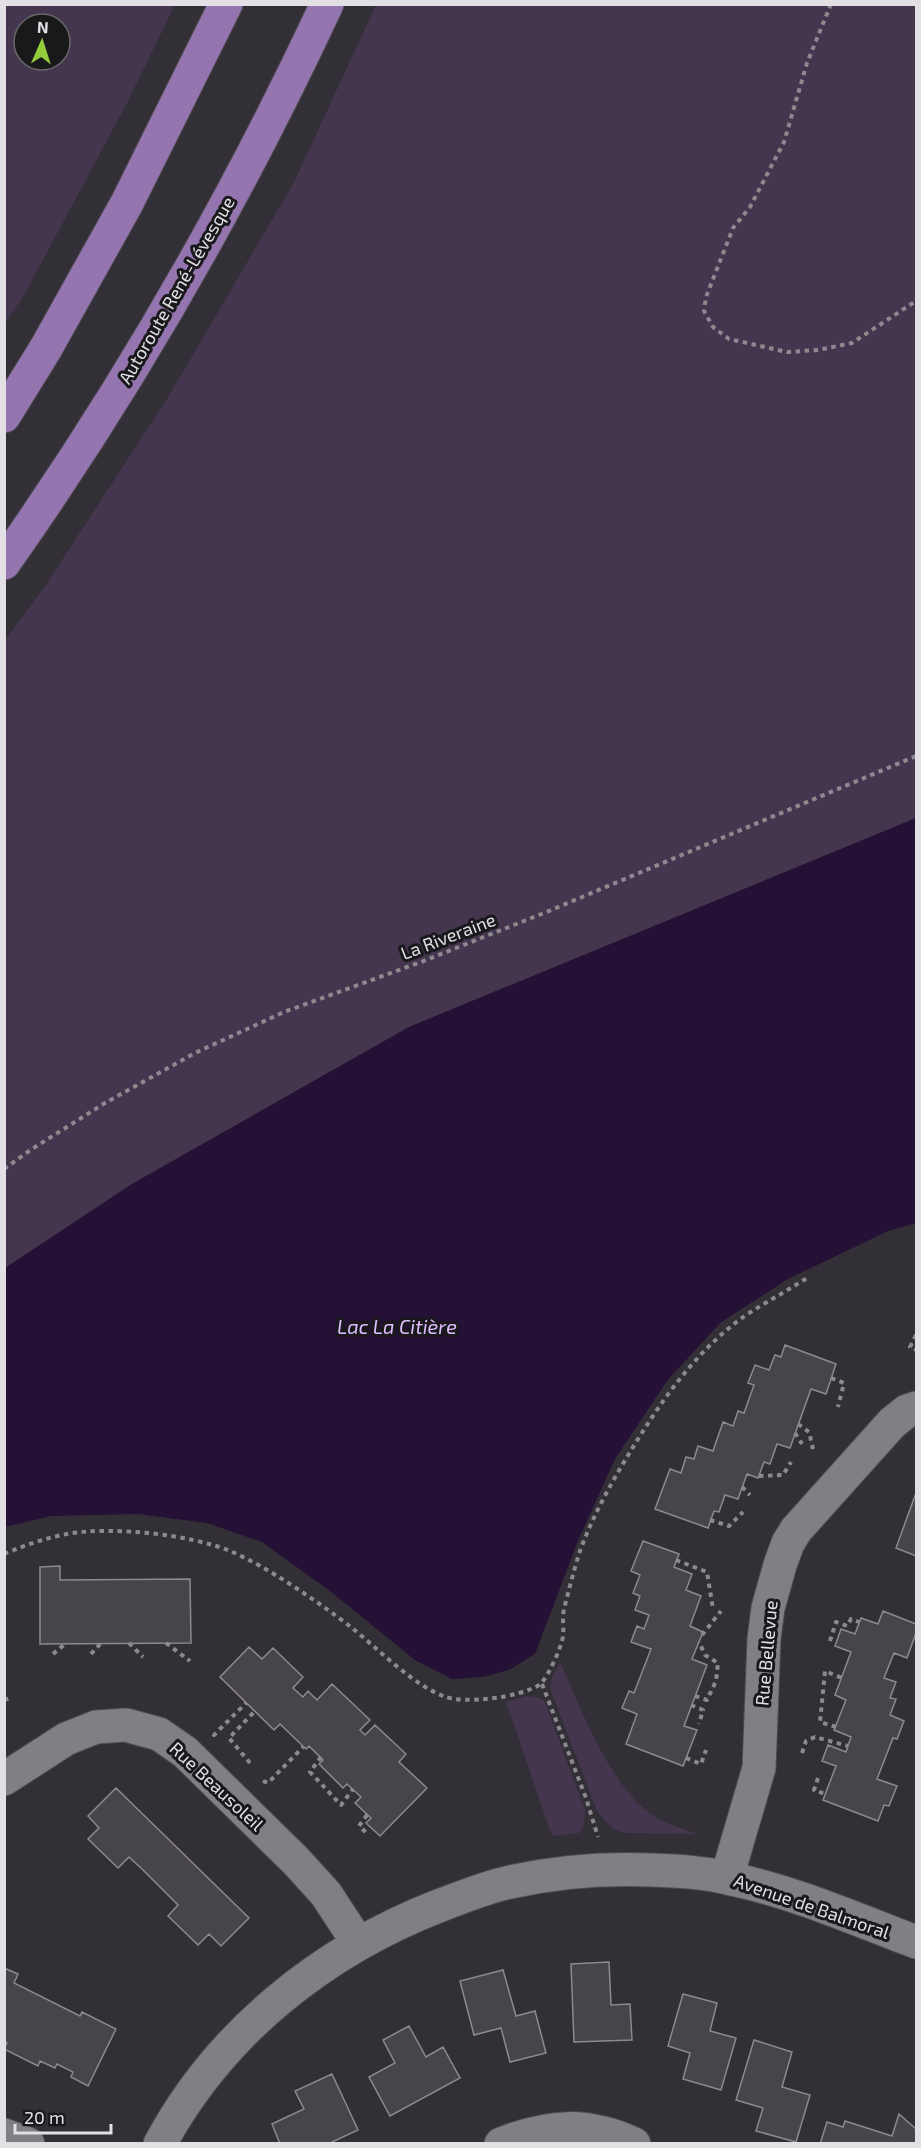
<svg xmlns="http://www.w3.org/2000/svg" width="921" height="2148" font-family="'Exo 2',sans-serif">
<style>
.green{fill:#43364e;fill-rule:evenodd}
.water{fill:#251135}
.building{fill:#48444b;stroke:#8d8991;stroke-width:1.5}
.lines{fill:none;stroke-linecap:round;stroke-linejoin:round}
.minor-casing{stroke:#4e4b51;stroke-width:35}
.tertiary-casing{stroke:#4e4b51;stroke-width:35}
.motorway-casing{stroke:#4e4b51;stroke-width:35}
.path{stroke:#8c8a8f;stroke-width:4;stroke-dasharray:4.5 4.5;stroke-linecap:butt}
.minor{stroke:#827e86;stroke-width:33}
.tertiary{stroke:#827e86;stroke-width:33}
.motorway{stroke:#9475af;stroke-width:33}
.labels{text-anchor:middle;dominant-baseline:central;stroke-width:6;stroke-linejoin:round;paint-order:stroke}
.street-label{font-size:18px;fill:#e2e0e4;stroke:#19181b}
.water-label{font-size:20px;font-style:italic;fill:#dfbcff;stroke:#19181b}
</style>
<rect width="100%" height="100%" fill="#322f36"/>
<path class="green" d="M5,4l170,1 -50,102 -103,192 -17,23zM24,24h36v36h-36z
M376,5h540v813l-507,209 -277,157 -127,84v-628l42,-57 123,-189 124,-212z
M560,1662c20,44 50,124 91,152 13,10 31,14 46,20l-71,-1c-14,-2 -20,-11 -29,-22l-47,-123 2,-10z
M526,1696l14,2 5,4 40,108c0,8 0,16 -6,23l-27,3 -46,-134z"/>
<path class="water" d="M916,818v405l-28,8 -100,48 -68,44 -53,58 -52,78 -37,82 -43,113 -26,16 -26,7 -31,2 -37,-19 -85,-69 -68,-49 -55,-19 -69,-9 -87,2 -46,11v-259l127,-84 277,-157z"/>
<path class="building" d="M785,1345l51,19 -10,30 -15,-5 -21,59 -13,-4 -7,20 -6,-2 -6,16 -11,-4 -9,25 -13,-4 -6,17 -5,-1 -6,17 -53,-19 15,-40 11,4 5,-16 8,2 4,-13 15,5 10,-29 10,4 5,-15 6,2 10,-28 -6,-2 7,-18 14,5 6,-15 6,2z
M916,1493v63l-20,-8z
M643,1541l36,13 -5,13 18,7 -6,16 15,6 -11,30 13,6 -11,27 15,6 -23,61 13,4 -14,36 -57,-22 11,-30 -15,-6 7,-17 5,2 17,-44 -20,-7 6,-16 7,3 5,-14 -14,-5 5,-14 -7,-3 7,-18 -9,-4z
M60,1566v14l130,-1 1,64 -151,1v-77z
M883,1611l33,13v9l-9,25 -13,-5 -10,25 12,4 -6,16 6,1 -6,16 14,6 -7,18 -4,-1 -16,41 20,7 -8,20 -5,-1 -6,16 -55,-21 13,-34 -14,-5 6,-16 18,7 5,-15 -17,-7 12,-30 -11,-5 16,-43 -16,-6 6,-17 14,5 6,-16 17,6z
M249,1647l13,12 11,-11 30,29 -10,11 10,9 5,-6 9,9 15,-16 38,36 -10,10 5,5 10,-10 31,29 -7,8 28,26 -47,48 -14,-13 5,-5 -16,-15 6,-6 -14,-13 -4,4 -24,-24 4,-4 -14,-14 -3,3 -26,-25 -6,6 -54,-53z
M116,1788l133,130 -28,28 -12,-12 -11,11 -30,-29 10,-11 -36,-36 -13,-12 -11,11 -30,-29 11,-11 -11,-12z
M609,1962l2,43 19,-1 2,36 -58,2 -3,-78z
M4,1968l14,6 -4,9 66,33 2,-4 34,17 -28,57 -17,-9 2,-5 -16,-8 -2,4 -15,-7 -2,5 -34,-17 3,-6 -3,-1z
M503,1970l13,46 19,-5 11,42 -36,9 -9,-34 -27,7 -14,-54z
M683,1994l34,9 -7,28 26,7 -15,52 -38,-11 7,-26 -22,-7z
M409,2026l17,31 17,-10 17,31 -70,38 -21,-39 26,-14 -12,-23z
M754,2040l38,12 -10,35 28,8 -14,47 -40,-11 7,-23 -27,-8z
M332,2074l26,56 -30,14h-48l-8,-20 32,-15 -9,-18z
M899,2114l17,15v15h-96l7,-22 16,5 2,-6 47,15z"/>
<g class="lines">
<g class="minor-casing">
<path id="minor" d="M4,1779l62,-40 30,-12 30,-2 33,9 26,18 111,109 30,33 32,49
M727,1877l32,-109 5,-129 4,-31 12,-43 8,-22 8,-13 96,-107 15,-12 9,-3
M4,2135l24,9
M501,2144c48,-19 85,-22 133,0"/>
</g>
<g class="tertiary-casing">
<path id="tertiary" d="M160,2144c60,-112 164,-194 281,-239 22,-8 43,-17 65,-22 47,-11 97,-15 145,-13 25,1 51,2 76,8 65,13 128,41 189,64"/>
</g>
<g class="motorway-casing">
<path id="motorway" d="M4,416l42,-68 81,-145 99,-199
M4,563c124,-176 232,-364 323,-559"/>
</g>
<path class="path" d="M831,4l-24,59 -23,79 -34,65 -17,21 -27,69 -2,14 9,16 16,12 58,13 31,-2 34,-7 64,-42
M4,1169l28,-20 73,-46 90,-50 89,-41 137,-50 123,-49 372,-157
M916,1335l-6,12 6,3
M831,1378l13,5 -6,24
M798,1424l11,8 4,17
M795,1433l7,11
M759,1476l24,-1 8,-13
M742,1487l8,8
M710,1520l19,6 14,-14
M4,1554c21,-9 42,-16 63,-20 43,-8 122,0 163,17 38,16 88,51 121,76 26,21 61,57 92,69 21,9 77,1 96,-11 8,-5 23,-39 24,-49 1,-9 -1,-18 1,-27 5,-19 10,-40 16,-58 12,-33 29,-64 47,-94 32,-53 67,-105 119,-142 20,-13 41,-24 61,-37
M676,1560l31,12 6,37
M702,1635l19,-24
M830,1641l6,-19 11,4 4,-7 8,3
M129,1643l14,14
M166,1643l24,18
M53,1654l12,-10
M91,1654l10,-11
M542,1684l44,114 12,39
M695,1696l12,4 9,-19 2,-18 -13,-8 -6,-13
M4,1700l6,-2
M691,1705l12,5 -4,14
M836,1727l-16,-5 5,-51 17,7
M213,1734l1,1 32,-32
M802,1753l4,-12 9,-4 33,9
M321,1757l-11,15 31,33 12,-16
M686,1758l15,6 5,-14
M250,1763l-21,-25 26,-27
M818,1778l-4,12 11,4
M263,1781l5,2 35,-36
M367,1815l-8,11 10,9"/>
<use href="#minor" class="minor"/>
<use href="#tertiary" class="tertiary"/>
<use href="#motorway" class="motorway"/>
</g>
<g class="labels">
<g class="street-label">
<text transform="translate(176 290) rotate(-60)">Autoroute René-Lévesque</text>
<text transform="translate(448 936) rotate(-21)">La Riveraine</text>
<text transform="translate(766 1653) rotate(-85)">Rue Bellevue</text>
<text transform="translate(217 1786) rotate(43)">Rue Beausoleil</text>
<text transform="translate(812 1906) rotate(19)">Avenue de Balmoral</text>
</g>
<g class="water-label">
<text x="397" y="1326">Lac La Citière</text>
</g>
</g>
<rect width="921" height="2148" fill="none" stroke="#e2e0e4" stroke-width="12"/>
<g transform="translate(42 42) rotate(3)"><circle r="28" fill="#19181b" stroke="#69686b" stroke-width="1.5"/>
<path d="M0-4.5L10 22L0 15L-10 22Z" fill="#95cc3b"/>
<text y="-9" font-size="16" font-weight="bold" text-anchor="middle" fill="#e2e0e4">N</text>
</g>
<path d="M15 2124v9h96v-9" fill="none" stroke="#e2e0e4" stroke-width="3"/>
<text x="24" y="2124" font-size="18" fill="#e2e0e4" stroke="#19181b" stroke-width="4.5" paint-order="stroke">20 m</text>
</svg>
